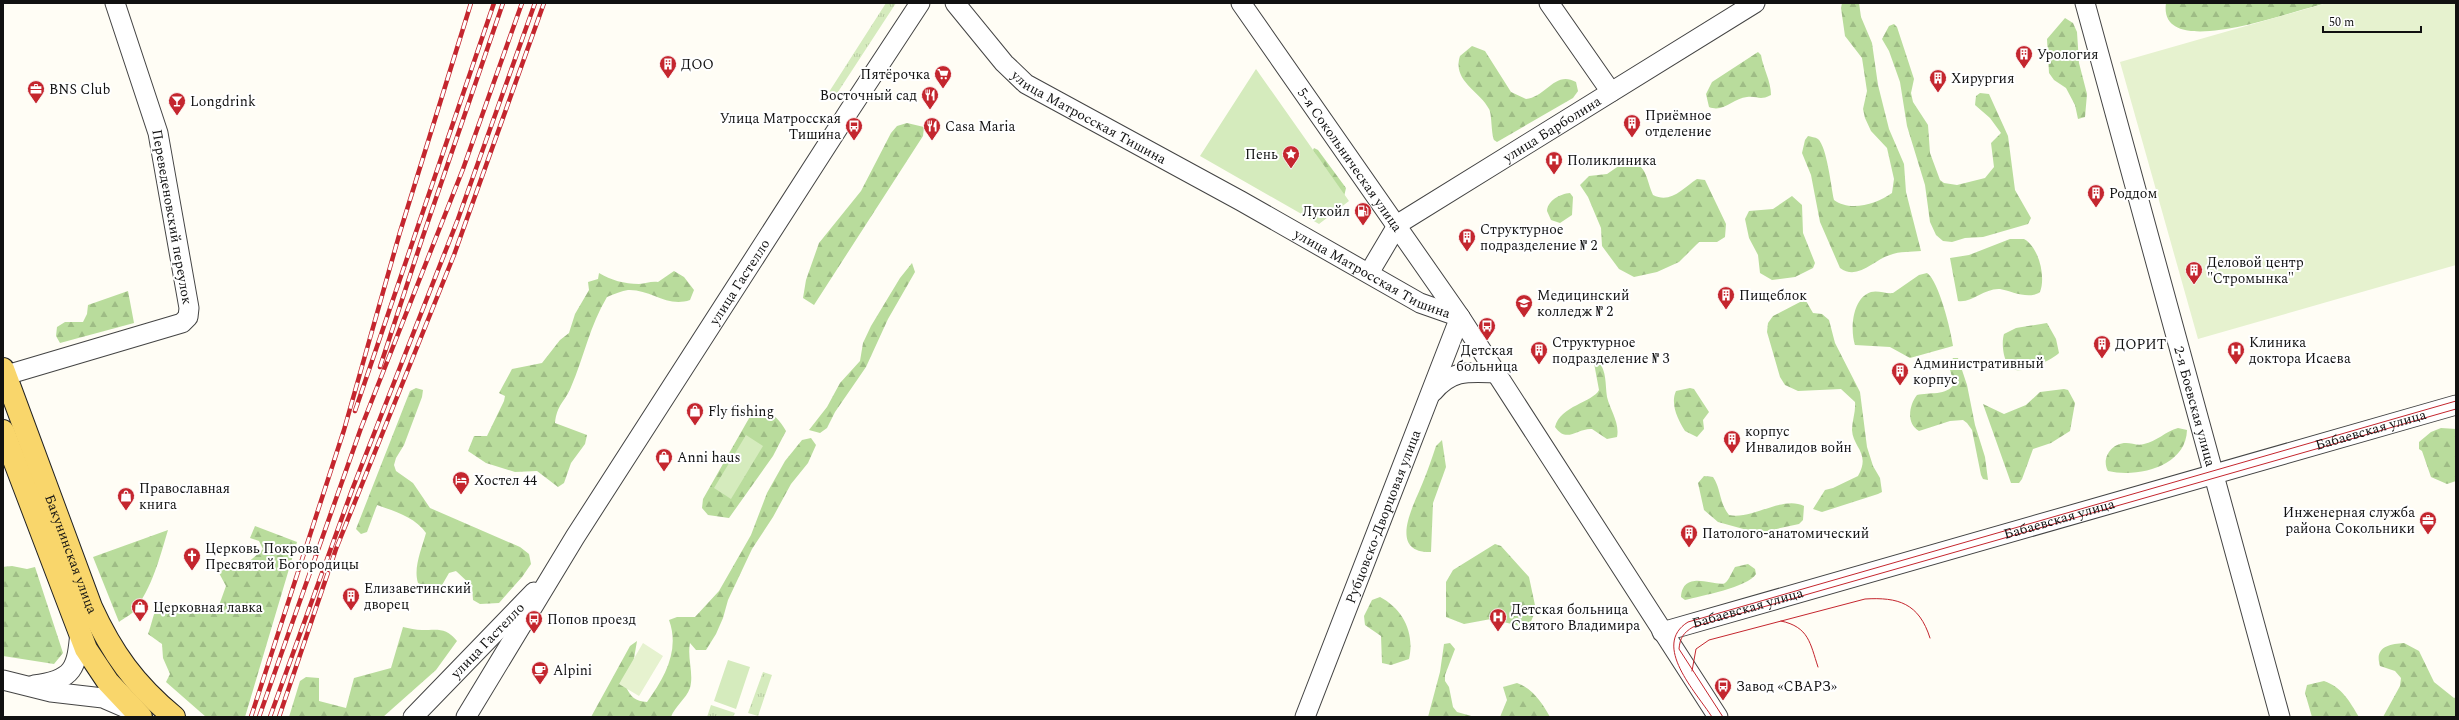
<svg xmlns="http://www.w3.org/2000/svg" width="2459" height="720" font-family="Spectral,serif">
<style>
.grass{fill:url(#grass-tufts)}
.forest{fill:url(#forest-firs)}
.park{fill:#d5ebbd}
.pitch{fill:#e6f2cf}
.lines{fill:none;stroke-linecap:round;stroke-linejoin:round}
.minor-casing{stroke:#444;stroke-width:21}
.major-casing{stroke:#222;stroke-width:24}
.minor{stroke:#fff;stroke-width:19}
.major{stroke:#f9d66b;stroke-width:22}
.tram{stroke:#c4262e;stroke-width:1}
.rail-casing{stroke:#c4262e;stroke-width:4.5}
.rail{stroke:#fff;stroke-width:3;stroke-dasharray:9;stroke-linecap:butt}
.labels{text-anchor:middle;dominant-baseline:central;stroke-width:4;stroke-linejoin:round;paint-order:stroke}
.poi-label{font-size:14px;fill:#111;stroke:#fff;text-anchor:start}
.street-label{font-size:14px;fill:#111;stroke:#fff}
</style>
<defs>
<pattern id="grass-tufts" width="24" height="20" patternUnits="userSpaceOnUse"><rect width="24" height="20" fill="#d5ebbd"/><path d="M3 7l-1-3M5 7V3M7 7l1-3M15 17l-1-3M17 17v-4M19 17l1-3" fill="none" stroke="#b6c8a1"/></pattern>
<pattern id="forest-firs" width="22" height="20" patternUnits="userSpaceOnUse"><rect width="22" height="20" fill="#b9dc9c"/><path d="M5 1l3.5 6h-7zM16 11l3.5 6h-7z" fill="#9ebc85"/></pattern>
</defs>
<rect width="100%" height="100%" fill="#fffdf5"/>
<path class="grass" d="M886,3h10l-60,92 -7,-3z
M763,672l9,3 -14,41 -10,-3z
M711,705l24,8 -2,4h-26z"/>
<path class="forest" d="M1842,3h17l2,14 11,26 6,42 11,44 15,35 2,28 15,59c-10,1 -21,0 -31,4 -17,5 -32,26 -50,13l-20,-46 -9,-47 -9,-22 3,-13 3,-4c3,1 7,1 10,3 9,8 13,48 16,61 16,12 43,4 58,-7l2,-14 -7,-31 -16,-17 -6,-13 -2,-9 4,-18 -5,-33 -17,-22 -4,-28z
M2166,3h162c-27,4 -171,62 -162,0z
M2065,18l8,5 4,9 2,31 8,31 -2,23 -7,2 -3,-14 -9,-17 -12,-8 -5,-7 -2,-34z
M1894,24l3,3 17,52 -3,14 2,9 15,23 2,28 10,27 4,3 13,2 28,-7 9,-11 -3,-24 10,-10 -11,-15 -15,-13 1,-9 4,-3 9,1 19,42 7,54 16,28 -3,6 -45,13 -18,1 -13,4 -9,-1 -7,-6 -6,-13 -5,-37 -18,-59 -7,-44 -11,-31 -7,-12 7,-13z
M1472,46l13,5 26,41 15,7c20,-2 29,-29 50,-17l2,9 -5,7 -76,44 -3,-2c-3,-8 -2,-26 -5,-31 -10,-19 -37,-28 -29,-53z
M1758,52l3,3c2,13 10,26 10,40 -12,6 -12,1 -24,2 -14,1 -23,16 -38,10l-3,-13 6,-12z
M907,123l17,4 -1,9 -109,169 -11,-7 3,-18 13,-37 42,-52 30,-58 6,-7z
M1314,148l4,2 28,38 -3,13 -31,-49z
M1629,159c19,8 17,20 24,36 18,9 30,-7 44,-16l8,1 21,44 -1,13 -8,5h-18l-20,20 -22,10 -23,5 -15,-8 -17,-23 -1,-18 -13,-31 -8,-12 9,-9 18,-2z
M1570,193l3,4 -1,18 -12,8 -9,-3 -4,-9c1,-11 13,-17 23,-18z
M1792,196l10,9 1,28 12,30 -2,5 -18,9 -23,3 -12,-7 -2,-18 -9,-17 -4,-19 4,-8 24,-2z
M2010,239h14c15,8 22,38 16,53 -11,8 -29,-1 -40,-3 -16,-1 -27,14 -42,12l-8,-43 19,-3z
M912,263l3,9 -27,47 -22,48 -31,45 -8,16 -7,5 -11,-3 18,-23 13,-24 20,-22 3,-18 8,-17 29,-48z
M674,271l10,6 10,13 -4,10c-23,8 -39,-11 -62,-10 -6,1 -14,4 -21,7 -17,28 -23,60 -36,90 -6,15 -14,17 -16,36l32,12 -2,9 -14,19 -7,20 -6,4 -21,-16 -22,1 -29,-9 -18,-12 6,-15h13l17,-35 1,-5 -6,-3 13,-24 30,-6 18,-23 9,-7 6,-19 14,-24 -1,-8 10,-3 1,-6c12,7 25,11 40,11 7,0 11,-3 19,-2z
M1927,273c12,8 24,58 26,73l-43,12 -20,-11 -35,-2c-5,-15 -3,-47 16,-53 7,-2 15,2 22,1l26,-18z
M128,291l6,32 -74,20 -4,-7 1,-9 8,-5h18l4,-8 1,-9z
M1802,301h4l7,12 9,1 7,6 6,23 25,49 7,55 6,19 7,12 2,14 -4,2 -56,18 -9,-3 12,-19 8,-2 25,-12c13,-23 -5,-28 -6,-46 0,-9 4,-19 3,-28l-14,-13 -43,2 -13,-6 -5,-8 -13,-45 1,-9 5,-7z
M2047,323l9,16 3,14c-7,7 -34,19 -43,17 -13,-2 -15,-27 -12,-36l12,-6z
M1953,358h5l9,27 8,40 10,32 3,23 -5,-1 -2,-4 -9,-45 -5,-7 -4,-3 -13,1 -31,10c-13,-7 -10,-26 -2,-36 12,-3 30,1 37,-11l-5,-18z
M1598,360c9,12 7,23 9,37 3,13 13,26 10,40l-10,2 -15,-10c-15,-1 -25,15 -37,-2 5,-21 38,-25 44,-37l-5,-27z
M416,388l7,2 -1,7 -18,48 -8,13 -2,7 2,6 17,12 17,25 90,39 9,7 2,10 -9,13 -23,26 -19,1 -7,-4 -1,-14 -16,-15 -7,2 -11,19 -20,-9c-5,-15 4,-35 8,-50 -11,-16 -32,-22 -49,-28l-10,27 -6,2 -5,-5 54,-138z
M1690,388l4,1 15,23 -6,8 1,9 -7,8 -12,-6c-7,-11 -15,-27 -9,-40z
M2064,389l4,1 7,13 -5,28 -19,12 -18,6 -11,30 -3,4h-8l-28,-79 21,10 22,-9 14,-13z
M760,408c12,4 20,12 26,23l-13,25 -44,62 -21,-3 -6,-7 1,-9 49,-86z
M2178,428l9,2c-1,37 -50,48 -79,41 -7,-12 3,-28 18,-28 6,0 12,3 18,1 12,-2 22,-13 34,-16z
M2441,428l15,1v52l-9,3 -16,-7 -9,-26 -3,-2v-7l12,-10z
M811,438l5,7 -8,18 -17,21 -18,33 -21,32 -24,51 -5,18 -7,16 -10,16h-10l-6,-7c-3,15 4,30 0,45 -4,11 -15,18 -19,29h-80l39,-71 7,-5 -5,29 -6,17c5,10 9,14 21,15 18,-25 33,-52 22,-82l8,-3h18l24,-26 32,-56 16,-42 18,-32 17,-21z
M1442,440l4,27 -13,36 -2,49c-45,1 -16,-49 -8,-70 5,-12 9,-24 13,-36z
M1704,476l9,1c8,11 6,26 16,38 23,5 54,-20 75,-9l-1,14 -4,4 -41,9 -40,-11 -14,-12 -6,-27z
M255,526l42,16 -52,175h-39l-40,-35 4,-8 -7,-16 -1,-14 -14,-10c3,-7 5,-20 9,-26 8,-10 48,2 60,3l9,-25 -7,-13 4,-12c22,7 24,3 40,-12l-4,-8 -9,-3z
M168,530c-8,27 -16,58 -34,81 -3,4 -10,7 -15,11l-26,-65z
M1495,544l6,2 28,31 7,33 -8,18 -37,-9 -27,5 -18,-7v-35l7,-12z
M1748,564l7,5 1,5c-8,13 -55,22 -71,26l-4,-3c2,-29 36,-9 44,-14 4,-3 7,-11 10,-16z
M12,566l15,3 8,-2 28,86 -9,11 -51,-8v-89z
M1380,597c23,12 35,36 29,62l-18,6 -9,-2 -1,-27 -16,-11 -1,-9 8,-16z
M403,627c6,1 13,3 19,3 16,0 24,-3 35,11l-21,29 -53,47h-94l11,-36 6,-4 13,1v23l27,7 8,-30 37,-10z
M1450,643l5,6 -10,26v6l4,6 4,20 4,5 18,5h-47l12,-45 4,-28z
M2404,643l15,8 15,31 20,16 2,-1v20h-73l17,-31 1,-8 -6,-7 -15,-5c-6,-19 9,-22 24,-23z
M2324,681c18,6 26,21 35,36h-47l-7,-24 2,-8z
M1517,683c16,6 25,20 33,34h-50l7,-17 -4,-13z"/>
<path class="park" d="M1256,69l93,132 -30,23 -119,-68z
M746,435l17,11 -32,53 -17,-11z
M728,660l22,7 -14,42 -22,-8z"/>
<path class="pitch" d="M2327,3h129v262l-258,74 -78,-277z
M643,643l20,13 -24,40 -20,-12z"/>
<g class="lines">
<g class="minor-casing">
<g id="minor">
<path id="s1" d="M955,3l49,60 22,21 215,117 179,102 40,14"/>
<path id="s2" d="M1241,3l219,314 258,400"/>
<path d="M1549,3l62,89"/>
<path id="s3" d="M2085,3l195,714"/>
<path id="s4" d="M1369,273l29,-49 357,-221"/>
<path d="M3,376l179,-53 6,-6 1,-9 -31,-175 -43,-130"/>
<path d="M1433,392c19,-23 36,-20 64,-19"/>
<path id="s5" d="M1662,632l794,-227"/>
<path d="M3,680l48,12 52,6 30,13"/>
<path d="M34,685c40,-5 43,-17 46,-54"/>
<path id="s6" d="M413,717l121,-125"/>
<path id="s7" d="M466,717l109,-180 274,-426 71,-108"/>
<path id="s8" d="M1305,717l155,-400"/>
</g>
</g>
<g class="major-casing">
<g id="major">
<path id="s9" d="M3,369l88,238c21,46 44,78 83,110"/>
<path d="M3,431l83,218 22,33 33,35"/>
</g>
</g>
<use href="#minor" class="minor"/>
<use href="#major" class="major"/>
<path class="tram" d="M1781,621c28,6 29,22 37,46
M1692,671l4,-22 13,-9 156,-41c33,-2 54,4 65,39
M1712,717c-16,-25 -61,-72 -24,-95l768,-221
M1723,717l-44,-68c1,-11 4,-16 14,-22l763,-218"/>
<g class="rail-casing">
<path id="rail" d="M380,367l42,-128 81,-236
M355,411l139,-408
M251,717l93,-287 56,-198 71,-229
M259,717l102,-289 102,-259 59,-166
M270,717l82,-227 106,-271 77,-216
M279,717l57,-168 118,-294 90,-252"/>
</g>
<use href="#rail" class="rail"/>
</g>
<defs>
<g id="building-pin" transform="scale(0.9)"><path d="M0 17L-7.5 6A9.5 9.5 0 1 1 7.5 6Z" fill="#c4262e" stroke="#fff"/><path d="M-4-6H4V6H1V3H-1V6H-4ZM-2.5-4.3h1.7v1.8h-1.7ZM.8-4.3h1.7v1.8H.8ZM-2.5-1h1.7V.8h-1.7ZM.8-1h1.7V.8H.8Z" fill="#fff"/></g>
<g id="supermarket-pin" transform="scale(0.9)"><path d="M0 17L-7.5 6A9.5 9.5 0 1 1 7.5 6Z" fill="#c4262e" stroke="#fff"/><path d="M-6-5.5h2.5l.6 2H6L4.5 2H-2.5L-4.4-4H-6ZM-1.5 3.2a1.3 1.3 0 1 0 .1 0ZM3 3.2a1.3 1.3 0 1 0 .1 0Z" fill="#fff"/></g>
<g id="office-pin" transform="scale(0.9)"><path d="M0 17L-7.5 6A9.5 9.5 0 1 1 7.5 6Z" fill="#c4262e" stroke="#fff"/><path d="M-6-3h4V-5.5h4V-3h4V5H-6ZM-1-4.5V-3h2v-1.5ZM-6 0V1H6V0Z" fill="#fff"/></g>
<g id="restaurant-pin" transform="scale(0.9)"><path d="M0 17L-7.5 6A9.5 9.5 0 1 1 7.5 6Z" fill="#c4262e" stroke="#fff"/><path d="M-5-6h1v4h1v-4h1v4h1v-4h1v5L-1.5 .5V6h-2V.5L-5-1ZM5-6V6H3V1.5H1.5Q1.5-4 5-6Z" fill="#fff"/></g>
<g id="bar-pin" transform="scale(0.9)"><path d="M0 17L-7.5 6A9.5 9.5 0 1 1 7.5 6Z" fill="#c4262e" stroke="#fff"/><path d="M-6-5H6L.8 .8V4.5H3.5V6h-7V4.5H-.8V.8Z" fill="#fff"/></g>
<g id="bus-pin" transform="scale(0.9)"><path d="M0 17L-7.5 6A9.5 9.5 0 1 1 7.5 6Z" fill="#c4262e" stroke="#fff"/><path d="M-5-6H5V4H4V6H2V4H-2V6H-4V4H-5ZM-3.5-4V0h7V-4ZM-3.5 1.2v1.5H-2V1.2ZM2 1.2v1.5H3.5V1.2Z" fill="#fff"/></g>
<g id="sight-pin" transform="scale(0.9)"><path d="M0 17L-7.5 6A9.5 9.5 0 1 1 7.5 6Z" fill="#c4262e" stroke="#fff"/><path d="M0-6L1.8-2.2L6-1.7L2.9 1.2L3.7 5.4L0 3.3L-3.7 5.4L-2.9 1.2L-6-1.7L-1.8-2.2Z" fill="#fff"/></g>
<g id="hospital-pin" transform="scale(0.9)"><path d="M0 17L-7.5 6A9.5 9.5 0 1 1 7.5 6Z" fill="#c4262e" stroke="#fff"/><path d="M-5-5h3v3.5h4V-5h3V5h-3V1.5h-4V5h-3Z" fill="#fff"/></g>
<g id="fuel-pin" transform="scale(0.9)"><path d="M0 17L-7.5 6A9.5 9.5 0 1 1 7.5 6Z" fill="#c4262e" stroke="#fff"/><path d="M-5.5-6h7V0h2V4h1.3V-2.5L3-4.5l.8-.8L6-3V5H2.5V1h-1V6h-7ZM-4.2-4.7v3.2H.2V-4.7Z" fill="#fff"/></g>
<g id="university-pin" transform="scale(0.9)"><path d="M0 17L-7.5 6A9.5 9.5 0 1 1 7.5 6Z" fill="#c4262e" stroke="#fff"/><path d="M0-5L7-2L0 1L-7-2ZM-4 1L0 2.5L4 1V4Q0 6-4 4Z" fill="#fff"/></g>
<g id="shop-pin" transform="scale(0.9)"><path d="M0 17L-7.5 6A9.5 9.5 0 1 1 7.5 6Z" fill="#c4262e" stroke="#fff"/><path d="M-5-2.5h2.3a2.7 3.5 0 0 1 5.4 0H5L5.5 6h-11ZM-1.5-2.5h3a1.5 2.3 0 0 0-3 0Z" fill="#fff"/></g>
<g id="hotel-pin" transform="scale(0.9)"><path d="M0 17L-7.5 6A9.5 9.5 0 1 1 7.5 6Z" fill="#c4262e" stroke="#fff"/><path d="M-6-4.5h1.5V1H6V5H4.5V3h-9V5H-6ZM-4 0a1.8 1.8 0 1 1 3.6 0ZM.5 0V-2.5h3Q6-2.5 6 0Z" fill="#fff"/></g>
<g id="church-pin" transform="scale(0.9)"><path d="M0 17L-7.5 6A9.5 9.5 0 1 1 7.5 6Z" fill="#c4262e" stroke="#fff"/><path d="M-1.2-6h2.4v3.5h3.3v2.4h-3.3V6h-2.4V-.1h-3.3v-2.4h3.3Z" fill="#fff"/></g>
<g id="cafe-pin" transform="scale(0.9)"><path d="M0 17L-7.5 6A9.5 9.5 0 1 1 7.5 6Z" fill="#c4262e" stroke="#fff"/><path d="M-5.5-4.5H6V0H3Q3 3.5 0 3.5H-2.5Q-5.5 3.5-5.5 0ZM3-3.2v2h1.7v-2ZM-6 4.5H4V6H-6Z" fill="#fff"/></g>
</defs>
<g fill-rule="evenodd">
<use href="#building-pin" x="2024" y="54"/>
<use href="#building-pin" x="668" y="64"/>
<use href="#supermarket-pin" x="943" y="74"/>
<use href="#building-pin" x="1938" y="78"/>
<use href="#office-pin" x="36" y="89"/>
<use href="#restaurant-pin" x="930" y="95"/>
<use href="#bar-pin" x="177" y="101"/>
<use href="#building-pin" x="1632" y="123"/>
<use href="#bus-pin" x="854" y="126"/>
<use href="#restaurant-pin" x="932" y="126"/>
<use href="#sight-pin" x="1291" y="154"/>
<use href="#hospital-pin" x="1554" y="160"/>
<use href="#building-pin" x="2096" y="193"/>
<use href="#fuel-pin" x="1363" y="211"/>
<use href="#building-pin" x="1467" y="237"/>
<use href="#building-pin" x="2194" y="270"/>
<use href="#building-pin" x="1726" y="295"/>
<use href="#university-pin" x="1524" y="303"/>
<use href="#bus-pin" x="1487" y="326"/>
<use href="#building-pin" x="2102" y="344"/>
<use href="#building-pin" x="1539" y="350"/>
<use href="#hospital-pin" x="2236" y="350"/>
<use href="#building-pin" x="1900" y="371"/>
<use href="#shop-pin" x="695" y="411"/>
<use href="#building-pin" x="1732" y="439"/>
<use href="#shop-pin" x="664" y="457"/>
<use href="#hotel-pin" x="461" y="480"/>
<use href="#shop-pin" x="126" y="496"/>
<use href="#office-pin" x="2428" y="520"/>
<use href="#building-pin" x="1689" y="533"/>
<use href="#church-pin" x="192" y="556"/>
<use href="#building-pin" x="351" y="596"/>
<use href="#shop-pin" x="140" y="607"/>
<use href="#hospital-pin" x="1498" y="617"/>
<use href="#bus-pin" x="534" y="619"/>
<use href="#cafe-pin" x="540" y="670"/>
<use href="#bus-pin" x="1723" y="686"/>
</g>
<g class="labels">
<g class="poi-label">
<text x="2037" y="54">Урология</text>
<text x="681" y="64">ДОО</text>
<text x="930" y="74" text-anchor="end">Пятёрочка</text>
<text x="1951" y="78">Хирургия</text>
<text x="49" y="89">BNS Club</text>
<text x="917" y="95" text-anchor="end">Восточный сад</text>
<text x="190" y="101">Longdrink</text>
<text x="1645" y="115">Приёмное<tspan x="1645" dy="16">отделение</tspan></text>
<text x="841" y="118" text-anchor="end">Улица Матросская<tspan x="841" dy="16">Тишина</tspan></text>
<text x="945" y="126">Casa Maria</text>
<text x="1278" y="154" text-anchor="end">Пень</text>
<text x="1567" y="160">Поликлиника</text>
<text x="2109" y="193">Роддом</text>
<text x="1350" y="211" text-anchor="end">Лукойл</text>
<text x="1480" y="229">Структурное<tspan x="1480" dy="16">подразделение № 2</tspan></text>
<text x="2207" y="262">Деловой центр<tspan x="2207" dy="16">"Стромынка"</tspan></text>
<text x="1537" y="295">Медицинский<tspan x="1537" dy="16">колледж № 2</tspan></text>
<text x="1739" y="295">Пищеблок</text>
<text x="1552" y="342">Структурное<tspan x="1552" dy="16">подразделение № 3</tspan></text>
<text x="2249" y="342">Клиника<tspan x="2249" dy="16">доктора Исаева</tspan></text>
<text x="2115" y="344">ДОРИТ</text>
<text x="1487" y="350" text-anchor="middle">Детская<tspan x="1487" dy="16">больница</tspan></text>
<text x="1913" y="363">Административный<tspan x="1913" dy="16">корпус</tspan></text>
<text x="708" y="411">Fly fishing</text>
<text x="1745" y="431">корпус<tspan x="1745" dy="16">Инвалидов войн</tspan></text>
<text x="677" y="457">Anni haus</text>
<text x="474" y="480">Хостел 44</text>
<text x="139" y="488">Православная<tspan x="139" dy="16">книга</tspan></text>
<text x="2415" y="512" text-anchor="end">Инженерная служба<tspan x="2415" dy="16">района Сокольники</tspan></text>
<text x="1702" y="533">Патолого-анатомический</text>
<text x="205" y="548">Церковь Покрова<tspan x="205" dy="16">Пресвятой Богородицы</tspan></text>
<text x="364" y="588">Елизаветинский<tspan x="364" dy="16">дворец</tspan></text>
<text x="153" y="607">Церковная лавка</text>
<text x="1511" y="609">Детская больница<tspan x="1511" dy="16">Святого Владимира</tspan></text>
<text x="547" y="619">Попов проезд</text>
<text x="553" y="670">Alpini</text>
<text x="1736" y="686">Завод «СВАРЗ»</text>
</g>
<g class="street-label">
<text stroke="none"><textPath href="#s1" startOffset="179">улица Матросская Тишина</textPath></text>
<text stroke="none"><textPath href="#s4" startOffset="238">улица Барболина</textPath></text>
<text stroke="none"><textPath href="#s2" startOffset="191">5-я Сокольническая улица</textPath></text>
<text transform="translate(172 217) rotate(80)">Переведеновский переулок</text>
<text stroke="none"><textPath href="#s1" startOffset="503">улица Матросская Тишина</textPath></text>
<text stroke="none"><textPath href="#s7" startOffset="514">улица Гастелло</textPath></text>
<text stroke="none"><textPath href="#s3" startOffset="418">2-я Боевская улица</textPath></text>
<text stroke="none"><textPath href="#s5" startOffset="737">Бабаевская улица</textPath></text>
<text stroke="none"><textPath href="#s8" startOffset="215">Рубцовско-Дворцовая улица</textPath></text>
<text stroke="none"><textPath href="#s5" startOffset="413">Бабаевская улица</textPath></text>
<text stroke="none"><textPath href="#s9" startOffset="197">Бакунинская улица</textPath></text>
<text stroke="none"><textPath href="#s5" startOffset="89">Бабаевская улица</textPath></text>
<text stroke="none"><textPath href="#s6" startOffset="107">улица Гастелло</textPath></text>
</g>
</g>
<rect width="2459" height="720" fill="none" stroke="#111111" stroke-width="8"/>
<path d="M2323 26v6h98v-6" fill="none" stroke="#111111" stroke-width="2"/>
<text x="2329" y="26" font-size="12" fill="#111111" stroke="#ffffff" stroke-width="3" paint-order="stroke">50 m</text>
</svg>
